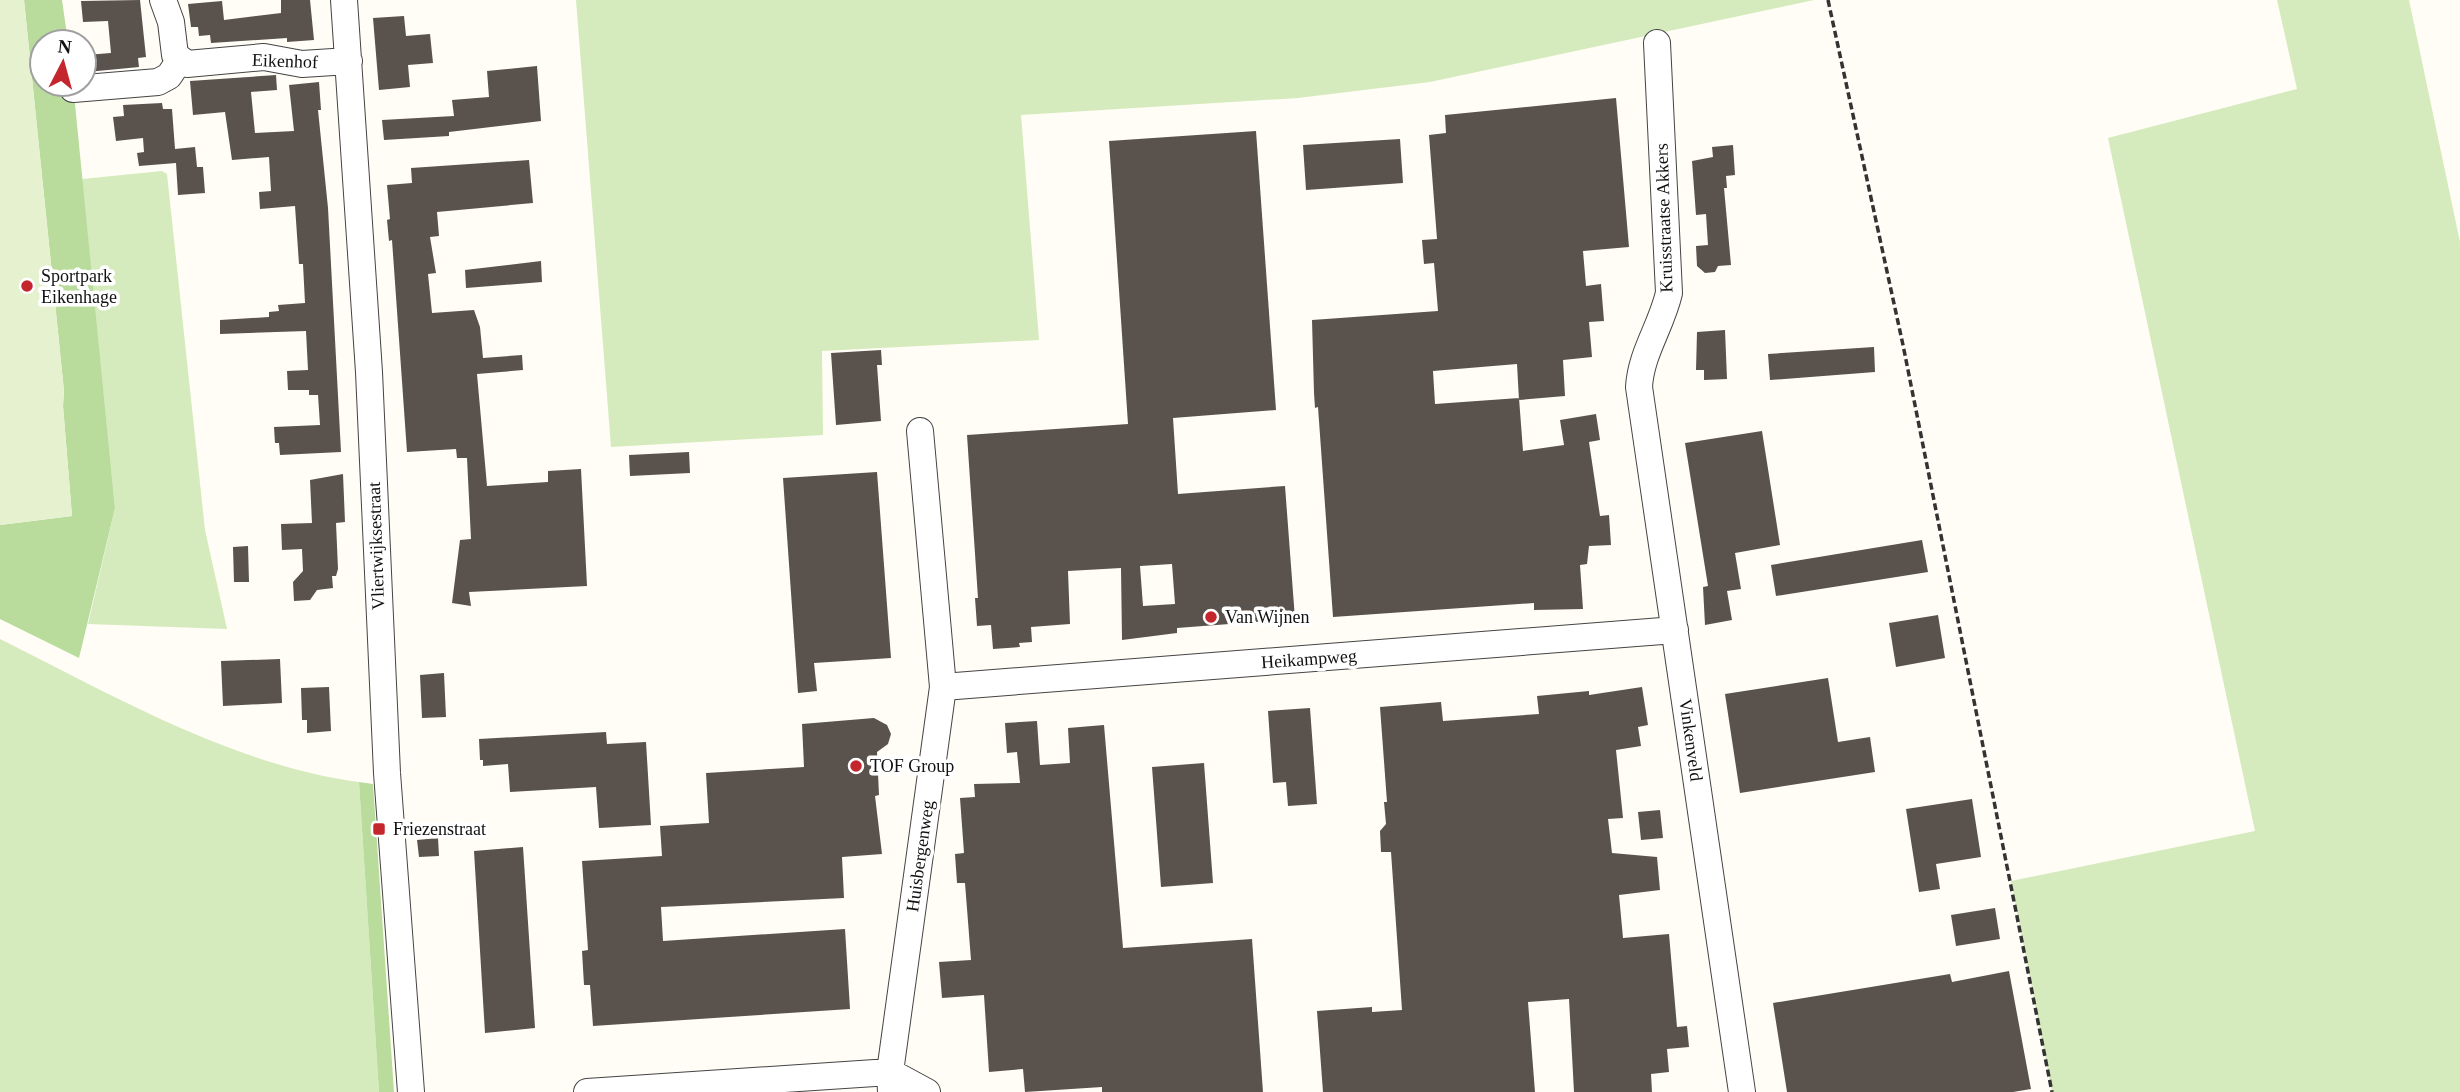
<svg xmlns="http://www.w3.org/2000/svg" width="2460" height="1092" font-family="'Times New Roman',serif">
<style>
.green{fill:#d5ebbd}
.forest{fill:#b9dc9c}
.pitch{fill:#e6f2cf}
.building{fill:#5a524d;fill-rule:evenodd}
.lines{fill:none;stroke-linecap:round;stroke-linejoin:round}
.minor-casing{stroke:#444;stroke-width:28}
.path{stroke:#333;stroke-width:3.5;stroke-dasharray:7 3.5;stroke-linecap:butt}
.minor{stroke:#fff;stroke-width:26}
.poi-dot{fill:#c4262e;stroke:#fff;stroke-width:2.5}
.labels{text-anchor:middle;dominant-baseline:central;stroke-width:7;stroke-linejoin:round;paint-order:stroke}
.street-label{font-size:18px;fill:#111;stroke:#fff}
.poi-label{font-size:18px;fill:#111;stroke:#fff;text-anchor:start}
</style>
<rect width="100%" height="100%" fill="#fffdf5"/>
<path class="green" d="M576,0h1238l-384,82 -132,16 -277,17 18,225 -217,11 1,84 -212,12z
M2277,0h132l51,242v850h-408l-41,-211 244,-50 -147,-693 189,-49z
M162,171l5,3 38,356 22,99 -139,-5 27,-116 -33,-329z
M0,639c110,55 235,127 359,143l20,310h-379z"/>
<path class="forest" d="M24,0h38l6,42h-26v42h31l42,424 -36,150 -79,-39v-94l72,-9 -9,-110 1,-15z
M359,782l14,2 21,308h-15z"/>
<path class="pitch" d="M0,0h24l40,391 -1,15 9,110 -72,9z"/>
<path class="building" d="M140,0l6,57 -8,1 1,9 -52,5 -1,-17 25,-2 -3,-32 -25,1 -2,-21z
M281,0h29l4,40 -27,2v-4l-76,5 -1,-8 -11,1 -1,-9h-7l-3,-23 34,-3 2,19 57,-7z
M404,16l2,20 24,-2 3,29 -25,2 2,22 -31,3 -6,-72z
M537,66l4,55 -92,11v4l-65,4 -2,-20 72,-4 -2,-16 37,-3 -2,-26z
M276,75l1,15 -26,2 4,41 39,-2 -5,-46 30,-3 2,28h-3l10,98 13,244 -61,3 -1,-12h-4l-1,-16 46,-2 -2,-30h-9v-5h-21l-1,-19 21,-1 -2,-39 -86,3v-14l49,-3v-5l10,-1 -1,-6 27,-2 -2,-39h-4l-4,-58 -35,3 -1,-17 12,-1 -2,-34 -37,3 -7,-48 -32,3 -3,-34z
M1616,98l13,149 -46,4 3,35 15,-2 3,37 -15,1 3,35 -29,3 2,36 -46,4 -2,-36 -84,7 2,33 84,-6 4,53 41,-6 -4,-25 36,-6 4,26 -11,2 11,74 9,-1 2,30 -22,1 -2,18 -7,1 3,44 -49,1v-7l-201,14 -15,-210 -3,1 -1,-15 -2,-73 126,-9 -4,-48 -10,1 -2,-24 15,-1 -8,-104 17,-2 -1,-18z
M162,103l1,6h9l3,40 20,-2 2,20h6l2,26 -27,2 -2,-32 -37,3 -2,-13 7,-1 -1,-14 -27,3 -3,-24 11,-1 -1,-11z
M1256,131l20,279 -103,8 5,76 107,-8 10,133 -118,9v5l-55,7 -1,-72 -53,3 2,53 -39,3 1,15 -13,1 1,4 -27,2 -2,-24 -14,1 -2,-28h3l-11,-163 161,-11 -19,-283zM1172,564l3,40 -32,2 -3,-40z
M1400,139l3,44 -97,7 -3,-45z
M1733,145l2,30 -9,1 1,12h-3l7,77 -13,1 -3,6 -10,1 -8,-7 -1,-20 12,-1 -2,-31 -10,1 -4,-54 21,-4 -1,-10z
M529,160l4,43 -96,9 2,24 -9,1 6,36 -8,1 4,39 42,-3 6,17 3,31 39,-3 1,15 -46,4 10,112 61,-4v-11l33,-2 6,117 -118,6 2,14 -19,-3 8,-63 11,-1 -4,-81h-10l-1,-9 -49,3 -15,-212 -3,1 -2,-21 3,-1 -3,-34 25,-2 -1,-15z
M541,261l1,21 -76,6 -1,-18z
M1725,330l2,49 -23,1v-10h-8l1,-38z
M1874,347l1,25 -105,8 -2,-26z
M881,350l1,15h-5l4,56 -45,4 -5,-72z
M1762,431l18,114 -45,8 6,36 -14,2 5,29 -27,5 -2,-38 5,-1 -23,-143z
M689,452l1,21 -60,3 -1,-21z
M877,472l14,186 -77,5 3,28 -19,2 -15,-215z
M343,474l2,48 -9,1 2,46 -2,7h-4l1,12 -16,2 -7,10 -16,1 -1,-19 10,-11 -1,-22 -20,1 -1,-26 31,-1 -2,-43z
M1922,540l6,32 -152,24 -5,-31z
M248,546l1,36h-15l-1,-35z
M1938,615l7,43 -49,9 -7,-44z
M280,659l2,44 -59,3 -2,-45z
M444,673l2,44 -24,1 -2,-43z
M1828,678l10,64 32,-5 5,35 -135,21 -15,-99z
M329,687l2,44 -24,2v-13h-5l-1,-32z
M1642,687l6,38 -10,2 3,19 -25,4 7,68 -15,1 4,34 45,4 3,33 -41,5 4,43 46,-4 8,93 10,-1 2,21 -22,2 2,23 -18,2 1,18h-78l-5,-93 -41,3 7,90h-212l-6,-81 55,-4v5l30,-2 -11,-158h-10l-1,-21 6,-7 -2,-22h3l-7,-95 61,-5 2,19 96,-7 -2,-18 52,-5v4z
M1310,708l7,96 -29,2 -2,-24 -13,1 -5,-72z
M874,718l13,7 4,9 -3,10 -11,8 2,43 -4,1 7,58 -40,3 2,41 -183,9 2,34 182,-12 5,80 -257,17 -3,-41h-6l-2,-34 6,-1 -6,-89 80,-5 -2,-30 49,-3 -3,-50 98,-6 -2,-43z
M1037,721l3,44 30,-2 -2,-35 36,-3 19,223 129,-9 11,153h-161v-5l-77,5 -2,-23 -34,3 -5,-77 -42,3 -3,-36 32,-2 -6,-77h-8l-2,-29 9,-1 -4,-55 15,-1 -1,-13 46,-1 -3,-31 -10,1 -2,-30z
M606,732l1,12 39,-2 5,83 -52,3 -3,-41 -86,5 -2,-28 -25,2v-6h-3l-1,-21z
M1204,763l9,120 -52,4 -9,-120z
M1972,799l9,58 -45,7 4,25 -21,3 -13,-83z
M1660,810l3,28 -22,2 -3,-28z
M438,838l1,18 -20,1 -2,-17z
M523,847l12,181 -50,5 -11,-182z
M1995,908l5,31 -44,7 -5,-31z
M2009,971l22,118 -18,3h-226l-14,-89 177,-29 2,8z"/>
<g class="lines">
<g class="minor-casing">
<path id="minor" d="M163,0l8,22 4,33 12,9 77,-7 38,7 47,-3
M344,0l25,372 18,401 24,319
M1657,43l12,250c-8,34 -28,60 -30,94l103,705
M73,89l85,-7 11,-6 10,-15
M943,687l732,-57
M587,1092l303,-20 37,20
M891,1092l-1,-20 53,-385 -23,-256"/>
</g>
<path class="path" d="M1828,0l75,345 149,747"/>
<use href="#minor" class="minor"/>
</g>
<g class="poi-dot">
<circle cx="27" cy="286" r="7"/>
<circle cx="1211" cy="617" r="7"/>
<circle cx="856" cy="766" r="7"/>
<rect x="372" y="822" width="14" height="14" rx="3.5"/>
</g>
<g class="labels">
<g class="street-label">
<text transform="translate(285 61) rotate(2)">Eikenhof</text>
<text transform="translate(1664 218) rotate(-92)">Kruisstraatse Akkers</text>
<text transform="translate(376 546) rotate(-92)">Vliertwijksestraat</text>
<text transform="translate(1309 659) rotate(-4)">Heikampweg</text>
<text transform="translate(1691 740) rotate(82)">Vinkenveld</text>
<text transform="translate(920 856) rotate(-82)">Huisbergenweg</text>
</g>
<g class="poi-label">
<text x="41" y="276">Sportpark<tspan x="41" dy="21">Eikenhage</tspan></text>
<text x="1225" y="617">Van Wijnen</text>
<text x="870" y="766">TOF Group</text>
<text x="393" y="829">Friezenstraat</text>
</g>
</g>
<g transform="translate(63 63) rotate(6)"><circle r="33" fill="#ffffff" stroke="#a0a0a0" stroke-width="2"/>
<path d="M0-5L12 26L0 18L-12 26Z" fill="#c4262e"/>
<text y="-10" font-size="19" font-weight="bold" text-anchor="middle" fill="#111111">N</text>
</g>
</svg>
